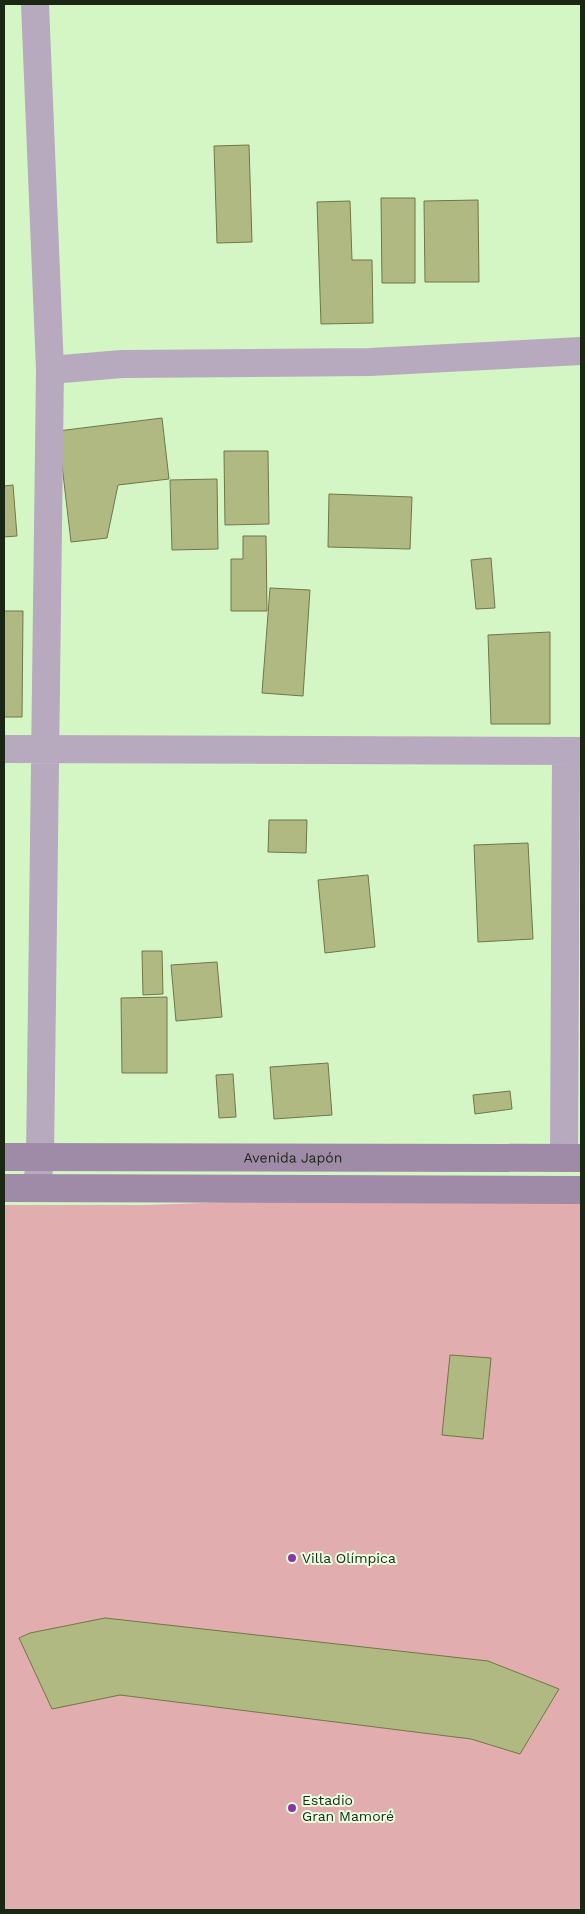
<svg xmlns="http://www.w3.org/2000/svg" width="585" height="1914" font-family="'Work Sans',sans-serif">
<style>
.green{fill:#e1adaf}
.building{fill:#b1b983;stroke:#707744}
.lines{fill:none;stroke-linecap:round;stroke-linejoin:round}
.street{stroke:#b7a9be;stroke-width:28}
.secondary{stroke:#9f8aa8;stroke-width:28}
.poi-dot{fill:#8736a5;stroke:#eafee1;stroke-width:2}
.labels{text-anchor:middle;dominant-baseline:central;stroke-width:4;stroke-linejoin:round;paint-order:stroke}
.street-label{font-size:14px;fill:#1a2714;stroke:#eafee1}
.poi-label{font-size:14px;fill:#1a2714;stroke:#eafee1;text-anchor:start}
</style>
<rect width="100%" height="100%" fill="#d4f6c5"/>
<path class="green" d="M581,1189v721h-577v-705h144z"/>
<path class="building" d="M249,145l3,97 -35,1 -3,-97z
M381,198h34v85h-33z
M478,200l1,82h-54l-1,-81z
M350,201l2,59h20l1,63 -52,1 -4,-122z
M162,418l7,61 -51,6 -11,53 -36,4 -13,-111z
M224,451h44l1,73 -44,1z
M217,479l1,70 -46,1 -2,-70z
M13,485l4,51 -13,1v-51z
M329,494l83,3 -2,52 -82,-2z
M243,536h23l1,75h-36v-52h12z
M491,558l4,50 -19,1 -5,-49z
M270,588l40,2 -7,106 -41,-3z
M4,611h19l-1,106h-18z
M550,632v92h-59l-3,-89z
M269,820h38l-1,33 -38,-1z
M528,843l5,96 -55,3 -4,-97z
M368,875l7,72 -50,6 -7,-73z
M142,951h20l1,43 -20,1z
M217,962l5,55 -46,4 -5,-56z
M167,997v76h-45l-1,-75z
M328,1063l4,52 -58,4 -4,-52z
M233,1074l3,43 -17,1 -3,-43z
M510,1091l2,18 -37,5 -2,-19z
M450,1355l41,3 -8,81 -41,-4z
M105,1618l383,43 71,28 -39,65 -49,-15 -351,-44 -68,14 -33,-71 11,-5z"/>
<g class="lines">
<path class="street" d="M35,4l15,366 -10,787 -3,31
M50,370l72,-6 248,-2 211,-11
M4,749l577,2
M564,1158l2,-407"/>
<g class="secondary">
<path id="s1" d="M4,1157l577,1"/>
<path d="M4,1188l577,2"/>
</g>
</g>
<g class="poi-dot">
<circle cx="292" cy="1558" r="5"/>
<circle cx="292" cy="1808" r="5"/>
</g>
<g class="labels">
<g class="street-label">
<text stroke="none"><textPath href="#s1" startOffset="289">Avenida Japón</textPath></text>
</g>
<g class="poi-label">
<text x="302" y="1558">Villa Olímpica</text>
<text x="302" y="1800">Estadio<tspan x="302" dy="16">Gran Mamoré</tspan></text>
</g>
</g>
<rect width="585" height="1914" fill="none" stroke="#1a2714" stroke-width="10"/>
</svg>
